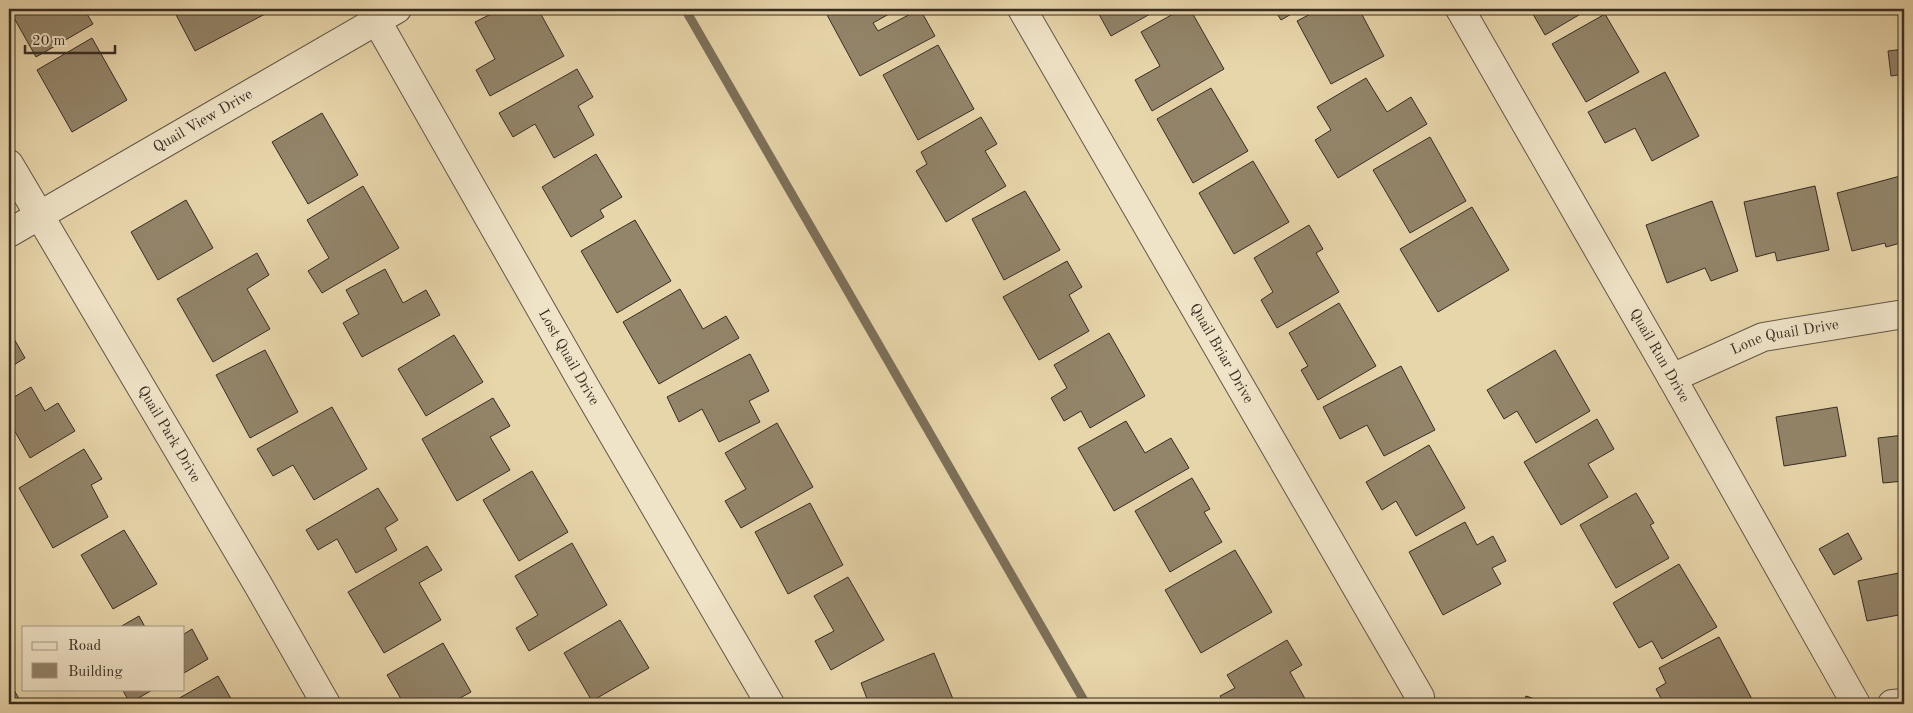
<svg xmlns="http://www.w3.org/2000/svg" width="1913" height="713" font-family="'Old Standard TT',serif">
<style>
.lines{fill:none;stroke-linecap:round;stroke-linejoin:round}
.stream{stroke:#7c7059;stroke-width:9}
.building{fill:#93856a;stroke:#362d24}
.street-casing{stroke:#625746;stroke-width:30}
.street{stroke:#f0e4c8;stroke-width:28}
.labels{text-anchor:middle;dominant-baseline:central;stroke-width:5;stroke-linejoin:round;paint-order:stroke}
.street-label{font-size:15px;fill:#362d24;stroke:#f0e4c8}
</style>
<rect width="100%" height="100%" fill="#e8d6ab"/>
<filter id="stains"><feTurbulence type="fractalNoise" baseFrequency=".004" numOctaves="4"/><feColorMatrix values="0 0 0 0 .2 0 0 0 0 .09 0 0 0 0 .02 0 0 0 .5 -.17"/></filter>
<radialGradient id="worn" r=".72"><stop offset=".6" stop-color="#630" stop-opacity="0"/><stop offset="1" stop-color="#630" stop-opacity=".3"/></radialGradient>
<g class="lines">
<path class="stream" d="M685,9l401,695"/>
</g>
<path class="building" d="M9,9h75l9,15 -57,33z
M173,9h92l2,4 -72,38z
M501,9h37l26,47 -74,40 -14,-26 19,-11 -20,-37z
M833,9h53l3,5 -16,9 5,8 42,-22 15,27 -75,40 -34,-63z
M1096,9h63l-48,27z
M1182,9h8l34,60 -72,42 -17,-31 25,-14 -19,-34z
M1274,9h26l-19,11z
M1320,9h39l25,47 -53,28 -34,-63z
M1530,9h59l-44,26z
M1605,14l34,58 -53,30 -34,-58z
M92,38l35,62 -55,32 -35,-62z
M938,45l36,64 -56,31 -35,-65z
M1904,49v25l-13,2 -3,-25z
M577,69l16,28 -15,9 16,29 -40,23 -19,-34 -22,13 -14,-24z
M1665,72l34,64 -47,25 -17,-33 -30,15 -17,-31z
M1366,78l21,34 24,-15 16,27 -89,54 -23,-38 16,-10 -14,-23z
M1211,88l37,63 -55,32 -36,-64z
M322,113l36,62 -50,29 -36,-62z
M981,117l16,27 -12,7 21,35 -60,36 -30,-51 11,-7 -6,-12z
M1430,137l36,64 -56,32 -37,-63z
M596,154l26,43 -22,13 4,7 -33,20 -29,-50z
M1253,161l36,61 -55,32 -35,-61z
M1904,175v67l-18,5 -1,-4 -33,8 -15,-58z
M363,186l36,62 -77,45 -14,-22 21,-13 -22,-38z
M1815,186l14,64 -52,11 -2,-9 -19,5 -12,-55z
M1025,191l35,59 -56,30 -32,-61z
M186,200l27,48 -55,32 -27,-48z
M1712,201l26,70 -27,10 -6,-13 -38,15 -21,-58z
M1472,207l37,63 -71,42 -38,-63z
M635,220l36,61 -54,32 -36,-62z
M1309,225l14,24 -7,4 23,39 -62,36 -16,-28 12,-8 -19,-34z
M257,253l12,22 -22,14 23,40 -57,33 -36,-63z
M1067,261l15,26 -13,8 20,36 -50,29 -36,-63z
M385,269l18,34 23,-13 14,25 -78,42 -19,-34 16,-9 -13,-24z
M680,289l23,40 23,-13 13,22 -80,46 -36,-62z
M1339,303l37,63 -58,34 -17,-30 7,-4 -19,-33z
M9,330l16,28 -16,10z
M1109,333l36,63 -55,32 -9,-17 -17,10 -13,-23 16,-10 -13,-23z
M454,335l29,47 -57,34 -28,-47z
M265,350l33,62 -48,26 -34,-63z
M1555,350l35,61 -54,32 -19,-32 -13,8 -17,-29z
M750,354l19,37 -20,10 11,21 -41,20 -17,-33 -23,13 -12,-25z
M1401,366l34,64 -51,26 -17,-31 -27,14 -17,-32z
M31,387l14,24 13,-8 17,28 -45,27 -21,-37v-21z
M493,398l17,28 -20,11 20,33 -53,31 -35,-62z
M332,407l35,62 -53,31 -21,-35 -20,11 -16,-27z
M1837,407l9,49 -62,10 -8,-49z
M1597,419l17,30 -26,15 20,33 -47,28 -37,-63z
M1126,421l19,32 26,-15 18,30 -75,43 -36,-63z
M777,423l36,64 -72,41 -16,-27 21,-12 -21,-36z
M1904,435v46l-21,2 -5,-45z
M1429,445l36,63 -49,28 -20,-35 -14,9 -16,-28z
M84,449l18,30 -11,6 17,32 -55,31 -34,-60z
M532,471l36,61 -49,29 -36,-61z
M1192,478l18,31 -6,3 18,30 -52,30 -35,-61z
M378,488l20,32 -13,8 12,22 -41,23 -19,-34 -19,11 -12,-20z
M1636,493l18,30 -4,2 19,33 -53,30 -36,-63z
M810,503l33,62 -55,29 -33,-62z
M1465,522l12,23 16,-9 13,25 -14,7 9,16 -58,31 -34,-63z
M124,530l33,54 -44,25 -32,-54z
M1848,533l14,26 -28,16 -15,-26z
M572,543l35,62 -78,46 -13,-23 22,-13 -23,-39z
M427,546l15,24 -23,13 22,37 -57,33 -36,-61z
M1235,550l37,62 -71,41 -36,-63z
M1679,564l38,63 -55,32 -10,-18 -13,7 -26,-45z
M1904,572v42l-37,7 -9,-40z
M848,577l36,63 -53,30 -16,-29 19,-10 -20,-35z
M139,616l6,11h-25z
M620,620l29,48 -57,33 -28,-48z
M192,629l16,30 -24,14v-39z
M1719,637l34,64 -7,3h-82l-8,-15 10,-6 -7,-15z
M1287,640l15,25 -12,7 18,32h-83l-5,-8 15,-8 -8,-13z
M443,643l28,49 -22,12h-45l-17,-29z
M934,653l19,46 -11,5h-73l-8,-21z
M218,676l16,28h-65z
M10,683l12,21h-13z
M122,689h32l-24,14z
M1526,696l23,8h-26z"/>
<g class="lines">
<g class="street-casing">
<g id="street">
<path id="s1" d="M370,9l214,376 186,319"/>
<path id="s2" d="M1022,9l398,688"/>
<path id="s3" d="M1460,9l212,369 184,326"/>
<path id="s4" d="M9,164l248,419 69,121"/>
<path id="s5" d="M9,233l388,-224"/>
<path id="s6" d="M1672,378l91,-41 141,-23"/>
<path d="M1892,704l12,-1"/>
</g>
</g>
<use href="#street" class="street"/>
</g>
<g class="labels">
<g class="street-label">
<text stroke="none"><textPath href="#s5" startOffset="224">Quail View Drive</textPath></text>
<text stroke="none"><textPath href="#s6" startOffset="121">Lone Quail Drive</textPath></text>
<text stroke="none"><textPath href="#s2" startOffset="398">Quail Briar Drive</textPath></text>
<text stroke="none"><textPath href="#s3" startOffset="400">Quail Run Drive</textPath></text>
<text stroke="none"><textPath href="#s1" startOffset="401">Lost Quail Drive</textPath></text>
<text stroke="none"><textPath href="#s4" startOffset="314">Quail Park Drive</textPath></text>
</g>
</g>
<rect width="1913" height="713" fill="none" stroke="#e8d6ab" stroke-width="30"/>
<rect x="10" y="10" width="1893" height="693" fill="none" stroke="#362d24" stroke-width="2.5"/>
<rect x="15" y="15" width="1883" height="683" fill="none" stroke="#362d24"/>
<rect x="22" y="626" width="162" height="65" fill="#f0e4c8" stroke="#a69b86"/>
<rect x="32" y="642" width="25" height="8" fill="#f0e4c8" stroke="#a69b86"/>
<text x="68" y="650" font-size="15" fill="#362d24">Road</text>
<rect x="32" y="663" width="25" height="15" fill="#93856a" stroke="#a69b86"/>
<text x="68" y="676" font-size="15" fill="#362d24">Building</text>
<path d="M25 45v8h90v-8" fill="none" stroke="#362d24" stroke-width="2.5"/>
<text x="32" y="45" font-size="15" fill="#362d24" stroke="#f0e4c8" stroke-width="4" paint-order="stroke">20 m</text>
<rect width="100%" height="100%" filter="url(#stains)"/>
<rect width="100%" height="100%" fill="url(#worn)"/>
</svg>
